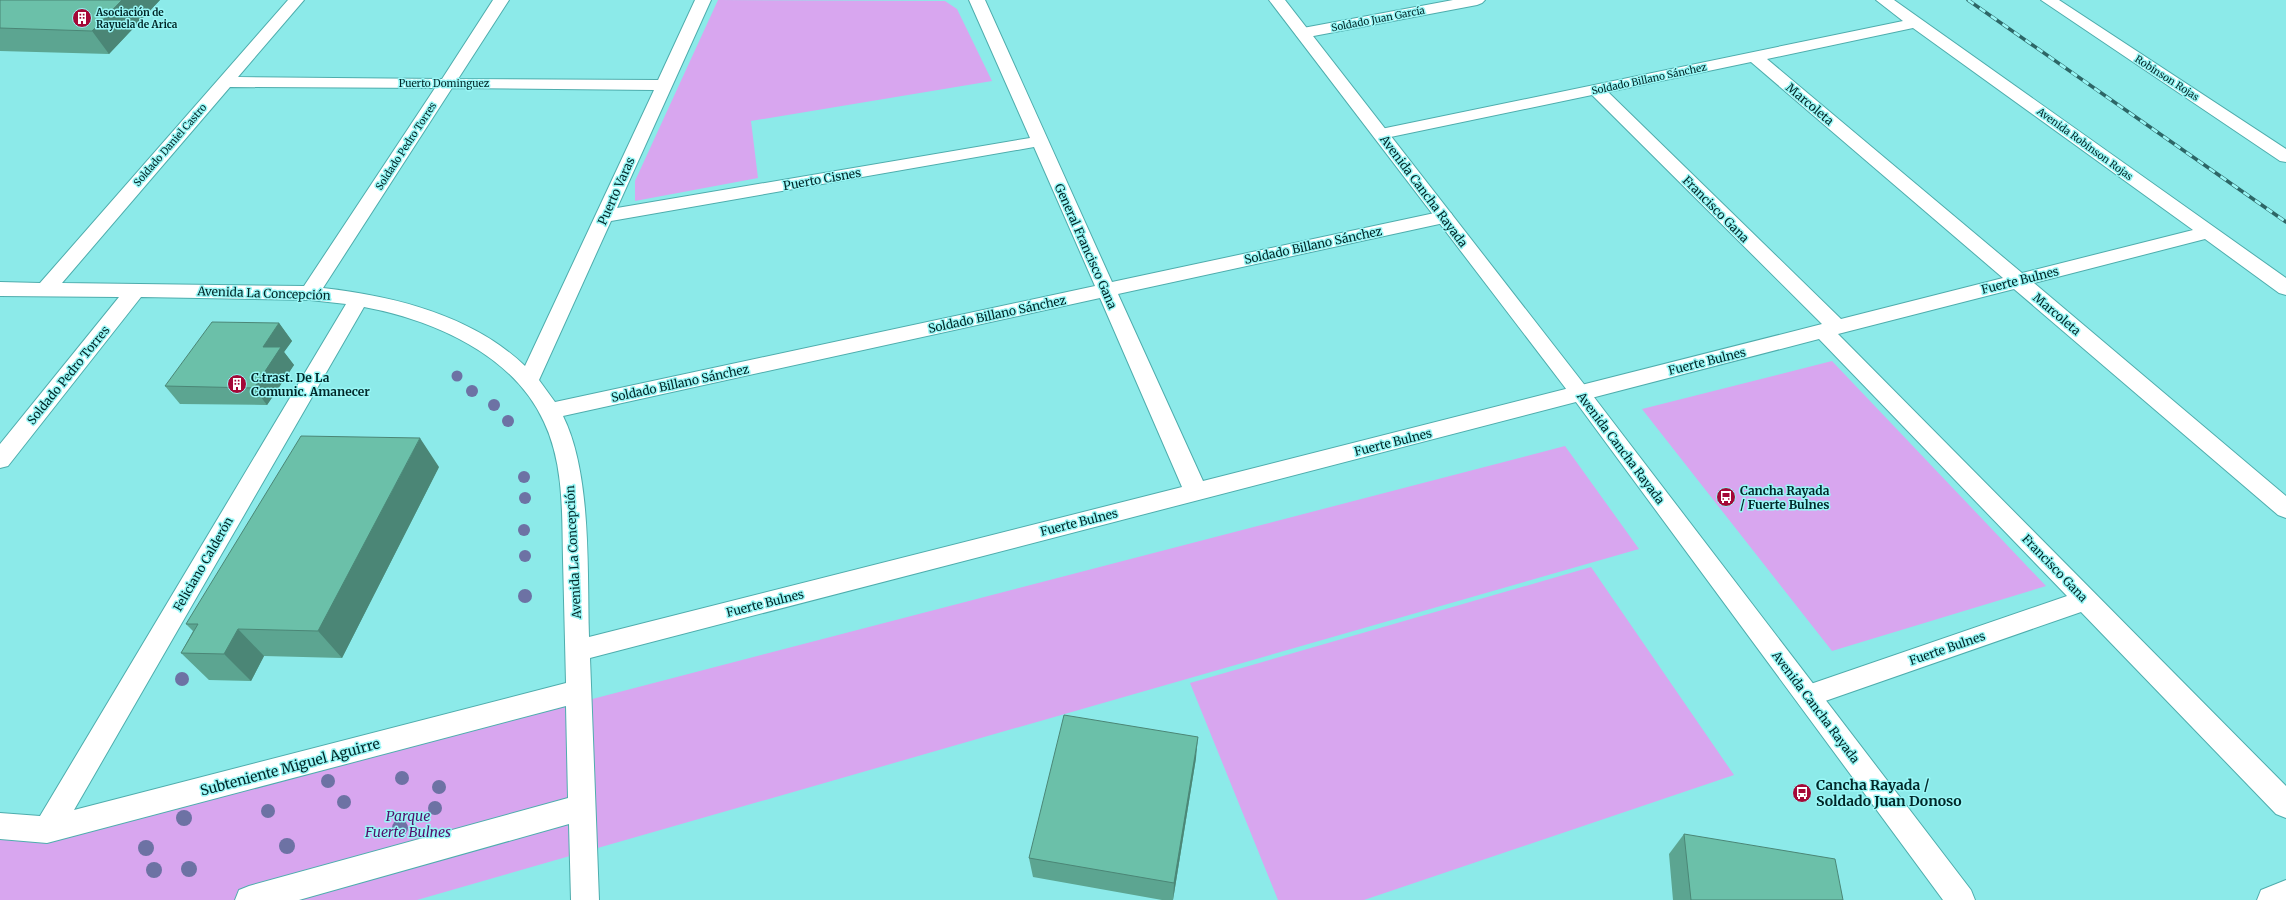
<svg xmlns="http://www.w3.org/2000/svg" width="2286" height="900" font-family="Merriweather,serif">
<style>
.green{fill:#d8a6ef}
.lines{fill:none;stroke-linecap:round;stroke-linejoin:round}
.minor-casing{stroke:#4eadad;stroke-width:2}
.tertiary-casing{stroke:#4eadad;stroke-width:2}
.minor{fill:#fff;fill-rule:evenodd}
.tertiary{fill:#fff;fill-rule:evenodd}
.rail-casing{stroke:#2d6666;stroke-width:3.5}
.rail{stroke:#99f7f6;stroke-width:2.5;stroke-dasharray:7;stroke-linecap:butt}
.tree{fill:#6d72a4}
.wall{fill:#5ca591}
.shaded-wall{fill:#4b8676}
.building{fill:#6bc0a9;stroke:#4b8676}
.labels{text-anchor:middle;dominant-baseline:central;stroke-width:3;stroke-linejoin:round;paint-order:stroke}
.far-poi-label{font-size:10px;font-weight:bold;fill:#002728;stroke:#99f7f6;text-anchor:start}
.far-street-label{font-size:10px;fill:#002728;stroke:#99f7f6}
.street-label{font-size:12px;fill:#002728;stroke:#99f7f6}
.poi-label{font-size:12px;font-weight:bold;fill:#002728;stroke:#99f7f6;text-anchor:start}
.near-street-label{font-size:14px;fill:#002728;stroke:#99f7f6}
.near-poi-label{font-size:14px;font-weight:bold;fill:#002728;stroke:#99f7f6;text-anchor:start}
.near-park-label{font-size:14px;font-style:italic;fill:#530f6b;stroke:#99f7f6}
</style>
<rect width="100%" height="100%" fill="#8ceae9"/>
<path class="green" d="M718,0l227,1 12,8 35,72 -241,40 7,57 -123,23v-20z
M1832,361l214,225 -214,65 -190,-242z
M1565,446l74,103 -1222,351h-417v-64l54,3z
M1591,567l143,208 -370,125h-86l-88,-217z"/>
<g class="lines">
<g class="minor-casing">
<path id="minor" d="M288,0h16l-66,77 204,2 51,-79h16l-51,79 200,1 37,-80h16l-94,208 413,-70 -61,-138h16l127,282 332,-71 7,2 2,4 -2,4 -7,2 -326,71 85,187 619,-157 -230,-229 -211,44 -6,-1 -3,-4 3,-4 6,-1 522,-108 -27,-21h18l392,278v17l-7,-2 -74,-54 -171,44 252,213v22l-8,-3 -264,-226 -176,45 448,452v32l-10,-4 -195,-202 -273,95 -9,-3 -4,-8 4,-8 268,-92 -248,-257 -1229,319 9,242h-28l-2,-76 -270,76h-64l4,-10 10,-4 319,-88 -2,-92 -519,137 -47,-4v-26l40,3 306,-512 -36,-4 -169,-3 -133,169 -8,2v-24l119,-147 -119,-1v-14l40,1zM1913,28l280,202 -171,43 -255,-214zM1751,62l252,216 -162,41 -233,-227zM230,87l205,1 -131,198 -242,-3zM452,88l202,2 -129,276c-53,-51 -131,-70 -202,-78zM1034,147l61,139 -540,116 -16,-22 72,-159zM1100,298l82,189 -593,150c-2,-65 3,-163 -26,-221zM364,307c69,13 149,47 180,115 20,42 18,92 19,137 1,42 2,83 3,124l-492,127z
M1453,0h32l-3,3 -5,2 -174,33 -6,-2 -2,-3 2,-3 6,-2z
M2286,880v20h-29l4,-10z"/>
</g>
<g class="tertiary-casing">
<path id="tertiary" d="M1269,0h16l302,388 384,502 4,10h-32l-370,-502z
M2041,0h18l227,149v13l-6,-1z"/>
</g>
<use href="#minor" class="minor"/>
<use href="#tertiary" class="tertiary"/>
<g class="rail-casing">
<path id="rail" d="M1968,0l318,222"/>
</g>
<use href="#rail" class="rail"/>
</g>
<g class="tree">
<circle cx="457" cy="376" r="5.5"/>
<circle cx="472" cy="391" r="6"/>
<circle cx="494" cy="405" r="6"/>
<circle cx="508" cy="421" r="6"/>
<circle cx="524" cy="477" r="6"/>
<circle cx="525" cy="498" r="6"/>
<circle cx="524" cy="530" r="6"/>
<circle cx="525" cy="556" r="6"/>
<circle cx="525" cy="596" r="7"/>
<circle cx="182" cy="679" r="7"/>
<circle cx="402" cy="778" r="7"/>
<circle cx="328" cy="781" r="7"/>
<circle cx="439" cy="787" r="7"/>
<circle cx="344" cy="802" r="7"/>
<circle cx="435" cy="808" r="7"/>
<circle cx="268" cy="811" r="7"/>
<circle cx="184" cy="818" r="8"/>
<circle cx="400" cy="828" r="8"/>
<circle cx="287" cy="846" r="8"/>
<circle cx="146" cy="848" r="8"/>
<circle cx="189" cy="869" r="8"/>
<circle cx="154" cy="870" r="8"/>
</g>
<path class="wall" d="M0,0h160l-51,54 -109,-3z
M279,323l13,18 -8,11 10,13 -27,40 -87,-1 -15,-18z
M439,467l-97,191 -78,-2 -13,25 -42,-1 -28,-27 12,-22 -7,-7z
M1196,758l-23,142h-11l-129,-23 -4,-19z
M1684,834l159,66h-170l-4,-46z"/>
<path class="shaded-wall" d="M122,0h38l-51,54 -17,-23z
M279,323l13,18 -8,11 10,13 -27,40 -13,-17 9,-41z
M420,438l19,29 -97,191 -24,-27z
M238,629l26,27 -13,25 -27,-27z
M1198,737l-2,21 -23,142 1,-17z"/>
<path class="building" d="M0,0h122l-30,31 -92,-3z
M212,322l67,1 -16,24h18l-27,41 -89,-2z
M301,436l119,2 -102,193 -80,-2 -14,25 -43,-1 17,-29h-12z
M1064,715l134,22 -24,146 -145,-25z
M1684,834l151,25 8,41h-152z"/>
<defs>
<g id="building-disc" transform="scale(1)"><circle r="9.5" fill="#a40837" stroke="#99f7f6"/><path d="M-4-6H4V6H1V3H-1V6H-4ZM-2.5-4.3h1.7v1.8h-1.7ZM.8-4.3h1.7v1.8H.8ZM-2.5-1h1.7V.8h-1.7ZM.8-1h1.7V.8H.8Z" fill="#fff"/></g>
<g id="bus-disc" transform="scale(1)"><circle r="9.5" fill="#a40837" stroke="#99f7f6"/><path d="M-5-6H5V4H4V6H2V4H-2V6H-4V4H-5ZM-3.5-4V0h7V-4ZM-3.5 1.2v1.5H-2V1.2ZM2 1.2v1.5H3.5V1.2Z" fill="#fff"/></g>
</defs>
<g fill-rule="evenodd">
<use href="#building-disc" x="82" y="18"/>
<use href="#building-disc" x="237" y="384"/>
<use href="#bus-disc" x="1726" y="497"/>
<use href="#bus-disc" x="1802" y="793"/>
</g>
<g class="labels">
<g class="far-poi-label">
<text x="96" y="12">Asociación de<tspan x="96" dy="12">Rayuela de Arica</tspan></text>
</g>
<g class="far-street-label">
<text transform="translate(1378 19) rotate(-11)">Soldado Juan García</text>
<text transform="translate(2167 78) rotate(33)">Robinson Rojas</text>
<text transform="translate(1649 79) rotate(-12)">Soldado Billano Sánchez</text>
<text x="444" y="83">Puerto Dominguez</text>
<text transform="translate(2085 144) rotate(36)">Avenida Robinson Rojas</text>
<text transform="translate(170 145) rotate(-49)">Soldado Daniel Castro</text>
<text transform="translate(406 146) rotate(-57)">Soldado Pedro Torres</text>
</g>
<g class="street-label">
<text transform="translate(1810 104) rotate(40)">Marcoleta</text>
<text transform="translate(822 179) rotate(-10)">Puerto Cisnes</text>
<text transform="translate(616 191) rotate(-66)">Puerto Varas</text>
<text transform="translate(1424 191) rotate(53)">Avenida Cancha Rayada</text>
<text transform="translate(1716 209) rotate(45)">Francisco Gana</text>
<text transform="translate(1313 245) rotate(-12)">Soldado Billano Sánchez</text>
<text transform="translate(1086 246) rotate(66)">General Francisco Gana</text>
<text transform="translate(2020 280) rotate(-14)">Fuerte Bulnes</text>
<text transform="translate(264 293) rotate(2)">Avenida La Concepción</text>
<text transform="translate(997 314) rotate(-12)">Soldado Billano Sánchez</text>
<text transform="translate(2057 314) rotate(40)">Marcoleta</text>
<text transform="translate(1707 361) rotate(-14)">Fuerte Bulnes</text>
<text transform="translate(68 375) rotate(-51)">Soldado Pedro Torres</text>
<text transform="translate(680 383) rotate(-12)">Soldado Billano Sánchez</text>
<text transform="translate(1393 442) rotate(-14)">Fuerte Bulnes</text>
<text transform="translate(1621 448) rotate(53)">Avenida Cancha Rayada</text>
<text transform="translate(1079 522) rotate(-14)">Fuerte Bulnes</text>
<text transform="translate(573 552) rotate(-93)">Avenida La Concepción</text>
<text transform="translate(203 564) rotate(-60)">Feliciano Calderón</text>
<text transform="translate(2055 568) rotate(46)">Francisco Gana</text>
<text transform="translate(765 603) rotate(-14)">Fuerte Bulnes</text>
<text transform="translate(1947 648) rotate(-19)">Fuerte Bulnes</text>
<text transform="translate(1816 707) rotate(53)">Avenida Cancha Rayada</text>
</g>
<g class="poi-label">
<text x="251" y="377">C.trast. De La<tspan x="251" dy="14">Comunic. Amanecer</tspan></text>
<text x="1740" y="490">Cancha Rayada<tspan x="1740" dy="14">/ Fuerte Bulnes</tspan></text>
</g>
<g class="near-street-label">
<text transform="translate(290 767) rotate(-15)">Subteniente Miguel Aguirre</text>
</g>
<g class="near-poi-label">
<text x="1816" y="785">Cancha Rayada /<tspan x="1816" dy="16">Soldado Juan Donoso</tspan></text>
</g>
<g class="near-park-label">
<text x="408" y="816">Parque<tspan x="408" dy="16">Fuerte Bulnes</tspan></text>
</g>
</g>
</svg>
